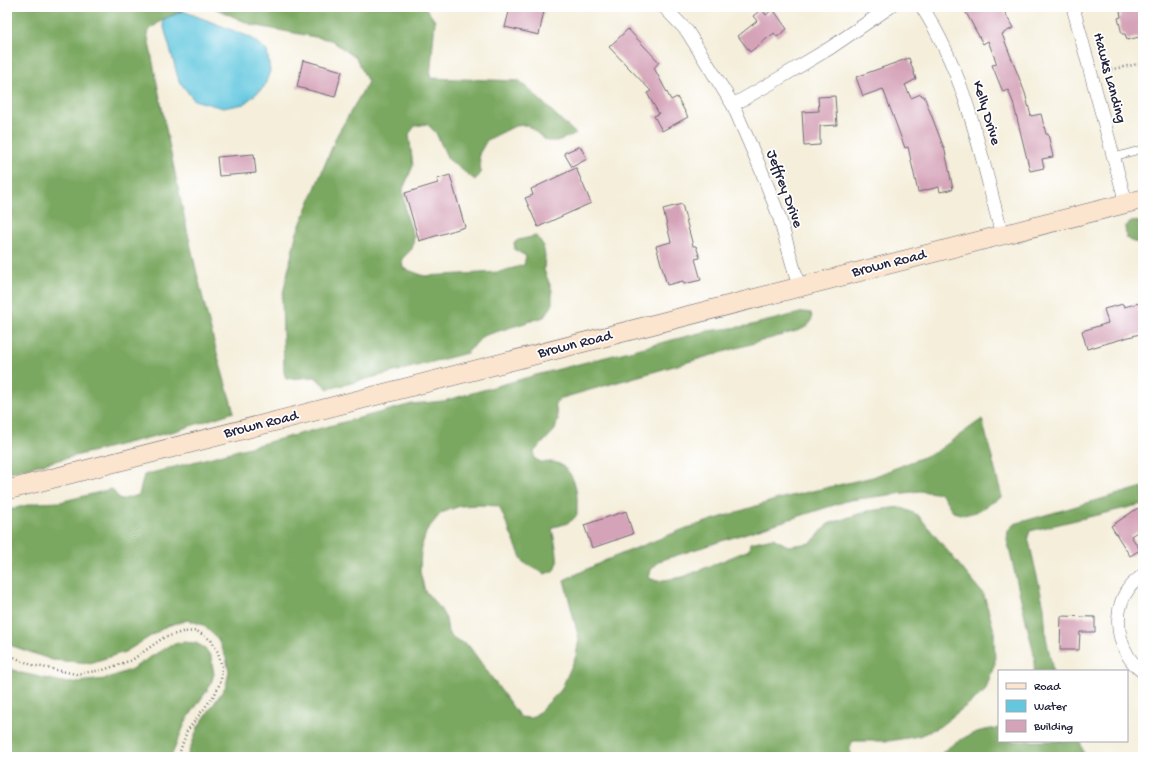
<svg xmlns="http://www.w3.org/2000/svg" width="1150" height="764" font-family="'Gochi Hand',sans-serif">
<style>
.forest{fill:#7aa861;stroke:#4e654e}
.water{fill:#62c7df;stroke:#42748d}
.building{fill:#d5a3b8}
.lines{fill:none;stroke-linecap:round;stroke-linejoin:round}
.lane-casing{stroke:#6c6973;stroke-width:8}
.street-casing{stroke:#6c6973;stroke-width:14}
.secondary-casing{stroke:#6c6973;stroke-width:20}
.path{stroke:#6c6973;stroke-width:2.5;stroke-dasharray:1 3;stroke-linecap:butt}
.lane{stroke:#fff;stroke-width:7}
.street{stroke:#fff;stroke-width:13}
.secondary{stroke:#fce5cf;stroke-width:19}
.labels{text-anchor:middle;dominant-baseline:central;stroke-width:3.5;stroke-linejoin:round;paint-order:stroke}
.street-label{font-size:15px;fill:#22223b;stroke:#fff}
</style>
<rect width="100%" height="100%" fill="#fff"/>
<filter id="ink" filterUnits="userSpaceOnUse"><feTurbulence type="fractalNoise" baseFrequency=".025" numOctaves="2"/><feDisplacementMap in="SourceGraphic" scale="8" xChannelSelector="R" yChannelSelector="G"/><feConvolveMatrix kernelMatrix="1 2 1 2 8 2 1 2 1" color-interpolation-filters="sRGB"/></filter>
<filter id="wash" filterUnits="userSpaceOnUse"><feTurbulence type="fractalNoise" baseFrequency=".012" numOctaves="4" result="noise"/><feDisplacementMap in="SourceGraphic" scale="16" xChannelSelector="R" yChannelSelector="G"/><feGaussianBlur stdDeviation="0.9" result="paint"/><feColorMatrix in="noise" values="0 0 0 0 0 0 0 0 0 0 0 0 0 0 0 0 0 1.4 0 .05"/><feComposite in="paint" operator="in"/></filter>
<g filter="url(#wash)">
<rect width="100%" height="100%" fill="#f4eeda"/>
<path class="forest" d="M7,7h182l-27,13 -15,12c25,127 49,256 87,380l-59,19 -168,42z
M212,7h213l10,14 -5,57 90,3 56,53 -19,7h-10l-20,-16 -12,1 -28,14 -8,14 2,19 -6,7 -27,-21 -12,-26 -9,-9 -12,2 -6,8 4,32 -10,23 3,25 8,23 -2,12 -10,10 1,9 21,8 75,-4 25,-7 2,-9 -11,-6 -1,-7 4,-3 18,-4 3,3 4,6 2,11 -1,14 8,20v16l-8,11 -61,19 -16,17 -139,36 -13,-12 -29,2 -2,-7 -2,-74 14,-63 41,-100 31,-53 -12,-24 -25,-18 -79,-15z
M1143,221v22l-10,-1 -7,-5 -1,-10 6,-5z
M804,312l7,1c3,10 -3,13 -11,17l-238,68 -7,6 3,15 -3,11 -21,22v6c10,8 14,2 23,5 16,6 21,27 20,42 0,2 0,6 0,9 -4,9 -15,11 -24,13l-1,2c2,9 8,31 4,39 -3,4 -7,4 -11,6l-22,-12 -24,-56 -19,-1 -20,1 -19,7 -14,17 -6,18 -1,24 5,19 15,17 6,11 2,13 5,6 16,8 51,71 11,1 7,-5 23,-23 15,-34 3,-17 -15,-59 40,-19 80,-32 94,-30 95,-22 63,-25 46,-33 20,78 -26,15 -12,3 -11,-3 -11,-18 -22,-3 -70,9 -191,61 -8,9 -2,8 8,3 26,-4 66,-27 1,-7 23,-5 15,8 23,-3 17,-19 40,-13 32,-4 18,8 66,80 10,36 1,32 -10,28 -46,36 -20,9 -30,5h-36l-4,7 3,7 3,2h-668l11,-30 28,-41 3,-15 -3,-13 -8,-19 -15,-14 -15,-5 -21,6 -42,26 -35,11 -38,-3 -45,-16v-134l29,-7 24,-1 52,-13 8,11 19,-5 5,-20 268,-71 32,-3 92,-26 171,-44 40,-5z
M1143,487v17l-113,27 -2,6 16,70 2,30 7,34h-19l1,-12 -28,-119 1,-10 6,-6z
M183,642l13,1 9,5 6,9 3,17 -4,12 -24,35 -15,36h-164v-90l14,6 47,10 37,-4 25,-9 40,-25z
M999,728v13h81l5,16h-145c3,-7 7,-9 14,-13 17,-11 25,-14 45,-16z"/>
<path class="water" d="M183,11l67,26 17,14 3,20 -6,16 -20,17 -21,4 -29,-8 -15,-19 -17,-61z"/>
<g id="blocks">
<path class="building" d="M528,7l16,4 -5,24 -34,-8 5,-19 17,4z
M963,7h39l11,21 -11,6 23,59 6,23 10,-2 5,20h2l5,23 -11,2 2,9 -14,3 -17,-69 -5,-12 -5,2 -11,-27 5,-1 -9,-23 -5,3z
M1127,7h16v29l-16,4 -2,-6h-3l-4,-16 3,-1 -1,-6 7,-2z
M762,9l4,6 7,-6 14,20 -10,8 -3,-4 -24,19 -12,-16 19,-15 -4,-5z
M628,29l31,33 -5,6 17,32 6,-3 11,20 -26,14 -8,-15 5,-2 -12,-21 4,-2 -42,-44z
M909,58l7,21 -11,6 6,13 10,-4 1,2h2l21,55 8,38 -13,3 -1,-5 -21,5 -10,-45 -3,1 -22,-59 -20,7 -7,-19z
M303,60l39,11 -7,26 -38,-10z
M835,96l2,29 -17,1v19l-16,1 -2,-34 17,-1 -1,-14z
M580,146l7,13 -15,8 -8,-14z
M254,154l2,19 -37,3 -2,-19z
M576,168l15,35 -53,24 -13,-29 8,-3 -2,-6z
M450,175l15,52 -46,14 -14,-48 33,-10 -1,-4z
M682,204l11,42h3l4,12 -5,1 6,21 -17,4 -1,-3 -16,4 -11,-39 15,-4 -8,-33z
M1143,302v31l-56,16 -5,-18 26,-8 -4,-14 19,-5 1,3z
M1138,508l5,8v12l-12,8 9,14 -10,6 -19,-30z
M626,511l7,23 -41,14 -8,-23z
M1061,616l34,1v15h-15l-1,18h-19z"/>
</g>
</g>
<g filter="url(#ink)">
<use href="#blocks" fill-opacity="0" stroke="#6c6973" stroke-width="1"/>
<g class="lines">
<g class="lane-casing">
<path id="lane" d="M1114,157l29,-8"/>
</g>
<g class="street-casing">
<path id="street" d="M664,7l23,24 46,74 29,67 17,44 20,71
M922,7c45,70 59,149 80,228
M1075,7l-1,4 52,192
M733,105l40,-23 57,-34 60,-41
M1143,575c-4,4 -11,8 -14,13 -19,25 -11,66 14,84"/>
</g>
<g class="secondary-casing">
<path id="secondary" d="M7,490l1136,-291"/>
</g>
<path class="path" d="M1103,71l40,-8
M7,654l25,11 44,9 27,-4 29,-10 31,-22 19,-6 15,-1 14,9 7,12 4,15 -1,14 -6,13 -28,37 -9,26"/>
<use href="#lane" class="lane"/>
<use href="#street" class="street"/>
<use href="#secondary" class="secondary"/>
</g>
</g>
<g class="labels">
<g class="street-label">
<text transform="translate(1109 78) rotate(75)">Hawks Landing</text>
<text transform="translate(986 113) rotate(73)">Kelly Drive</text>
<text transform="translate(784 189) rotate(70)">Jeffrey Drive</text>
<text transform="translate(889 264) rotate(-14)">Brown Road</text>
<text transform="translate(575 345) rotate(-14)">Brown Road</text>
<text transform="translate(261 425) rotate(-14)">Brown Road</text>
</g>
</g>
<rect width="1150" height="764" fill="none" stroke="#fff" stroke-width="24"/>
<rect x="998" y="670" width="130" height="72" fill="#ffffff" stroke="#a7a7b1"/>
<rect x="1006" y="683" width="20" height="6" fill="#fce5cf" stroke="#a7a7b1"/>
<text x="1034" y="690" font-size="12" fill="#22223b">Road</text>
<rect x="1006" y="700" width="20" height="12" fill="#62c7df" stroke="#a7a7b1"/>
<text x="1034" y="710" font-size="12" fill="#22223b">Water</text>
<rect x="1006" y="720" width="20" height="12" fill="#d5a3b8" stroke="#a7a7b1"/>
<text x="1034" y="730" font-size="12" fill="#22223b">Building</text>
</svg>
